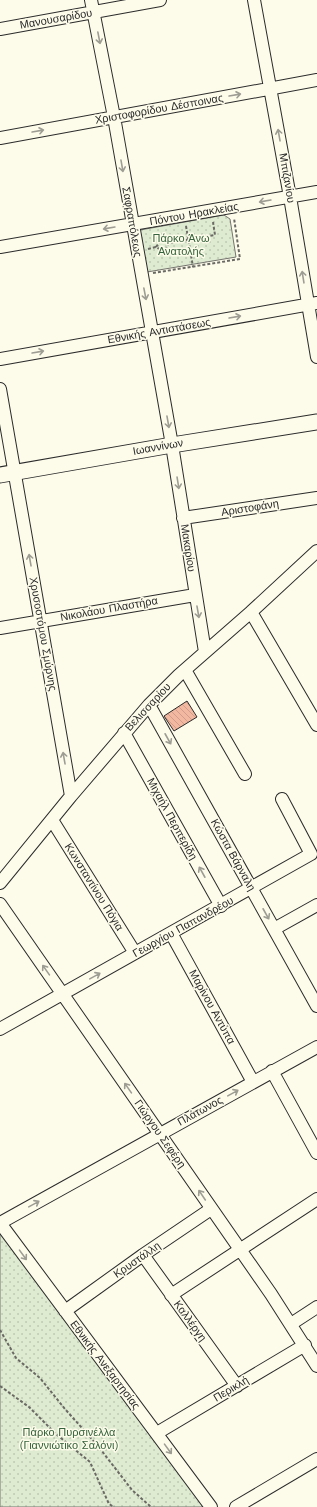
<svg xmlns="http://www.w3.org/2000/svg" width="317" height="1507" font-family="'Work Sans',sans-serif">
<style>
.grass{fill:url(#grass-dots);stroke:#74746e}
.building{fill:url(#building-back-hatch);stroke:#2b2b2b}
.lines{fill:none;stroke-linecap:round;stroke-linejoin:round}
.minor-casing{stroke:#2b2b2b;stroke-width:14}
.major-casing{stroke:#2b2b2b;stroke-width:17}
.path{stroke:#6a6964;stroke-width:2;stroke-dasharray:3 2;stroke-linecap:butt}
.minor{stroke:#fdfbea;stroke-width:12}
.major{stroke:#fdfbea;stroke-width:15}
.oneway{stroke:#9e9d94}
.labels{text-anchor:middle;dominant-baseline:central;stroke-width:3;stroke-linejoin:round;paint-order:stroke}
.street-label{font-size:11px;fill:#2b2b2b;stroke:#fdfbea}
.park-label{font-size:11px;fill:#34623c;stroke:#fdfbea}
</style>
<defs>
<pattern id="grass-dots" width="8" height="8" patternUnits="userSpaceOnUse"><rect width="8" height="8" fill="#deebd1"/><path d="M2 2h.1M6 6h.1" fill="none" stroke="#bfcab4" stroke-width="1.8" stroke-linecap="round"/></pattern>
<pattern id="building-back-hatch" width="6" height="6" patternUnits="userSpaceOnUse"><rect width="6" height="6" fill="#f2b8a0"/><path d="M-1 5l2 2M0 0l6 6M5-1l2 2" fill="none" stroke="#d09e8a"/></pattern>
</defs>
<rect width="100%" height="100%" fill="#fdfbea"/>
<path class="grass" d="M224,215l6,4 6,38 -89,15 -7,-42z
M0,1230l204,277h-204z"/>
<path class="building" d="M187,701l10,16 -23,14 -10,-15z"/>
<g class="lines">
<g class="minor-casing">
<path id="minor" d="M91,0l23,117 58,328 33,207
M254,0l36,197 27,160
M0,29l160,-29
M0,138l317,-58
M0,247l317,-55
M0,359l317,-56
M0,389l71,407
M183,518l134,-20
M251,612l66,113
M0,628l195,-33
M185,670l60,104
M149,705l168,301
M124,733l97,173
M52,820l83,133
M0,883l71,-87 78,-91 30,-30 72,-63 66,-61
M0,904l271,390 46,72
M274,929l43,-24
M171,933l82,149
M0,1029l311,-175 -29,-55
M272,1071l45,82
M0,1223l317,-176
M0,1223l211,284
M143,1255l94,131
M171,1295l146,-96
M65,1311l78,-56 68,-46
M291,1324l26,-17
M157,1433l148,-88
M236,1507l81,-48"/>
</g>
<g class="major-casing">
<path id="major" d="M0,475l172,-30 145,-23"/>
</g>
<path class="path" d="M186,226l7,41
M156,247l6,-8 7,4
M148,249l8,-2 8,5 5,-9 46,-8 -2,-13
M153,273l87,-14 -6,-41
M0,1330l16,28 24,20 25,31 33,37 34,44 19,17
M0,1386l29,21 27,27 34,28 19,42 5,3"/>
<use href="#minor" class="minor"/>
<use href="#major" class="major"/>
</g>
<defs><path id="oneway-shaft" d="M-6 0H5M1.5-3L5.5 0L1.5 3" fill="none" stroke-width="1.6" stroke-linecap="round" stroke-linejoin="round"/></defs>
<g class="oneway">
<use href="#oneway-shaft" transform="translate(99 38) rotate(79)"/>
<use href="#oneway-shaft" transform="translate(235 95) rotate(-10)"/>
<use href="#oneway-shaft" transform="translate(38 131) rotate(-10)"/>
<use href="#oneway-shaft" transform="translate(279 135) rotate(-100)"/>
<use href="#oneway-shaft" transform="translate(122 166) rotate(80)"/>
<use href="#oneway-shaft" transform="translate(265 201) rotate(170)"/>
<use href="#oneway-shaft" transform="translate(109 228) rotate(170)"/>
<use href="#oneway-shaft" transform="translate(303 277) rotate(-99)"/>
<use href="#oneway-shaft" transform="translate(145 294) rotate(79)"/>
<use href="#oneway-shaft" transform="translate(235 317) rotate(-10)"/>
<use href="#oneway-shaft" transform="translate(38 352) rotate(-10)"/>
<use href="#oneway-shaft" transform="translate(168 422) rotate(80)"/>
<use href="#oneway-shaft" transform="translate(178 483) rotate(81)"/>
<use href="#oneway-shaft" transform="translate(30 560) rotate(-100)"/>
<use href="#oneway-shaft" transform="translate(198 612) rotate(80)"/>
<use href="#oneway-shaft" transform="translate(168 739) rotate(61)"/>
<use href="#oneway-shaft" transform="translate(64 758) rotate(-100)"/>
<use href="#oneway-shaft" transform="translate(202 872) rotate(-119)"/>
<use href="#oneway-shaft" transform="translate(266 914) rotate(61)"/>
<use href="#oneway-shaft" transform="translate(46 970) rotate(-125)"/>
<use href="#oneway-shaft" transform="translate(95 976) rotate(-29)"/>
<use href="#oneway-shaft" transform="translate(128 1088) rotate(-125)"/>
<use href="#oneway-shaft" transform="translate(233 1093) rotate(-29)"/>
<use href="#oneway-shaft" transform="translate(202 1195) rotate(-124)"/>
<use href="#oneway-shaft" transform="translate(34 1204) rotate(-29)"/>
<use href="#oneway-shaft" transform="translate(23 1255) rotate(54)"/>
<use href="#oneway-shaft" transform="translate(168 1449) rotate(54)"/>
</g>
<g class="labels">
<g class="street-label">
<text transform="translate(56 19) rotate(-10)">Μανουσαρίδου</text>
<text transform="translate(159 109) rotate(-10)">Χριστοφορίδου Δέσποινας</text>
<text transform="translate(287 178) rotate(80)">Μπιζανίου</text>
<text transform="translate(194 214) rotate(-10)">Πόντου Ηρακλείας</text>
<text transform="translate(132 222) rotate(80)">Σαφραπόλεως</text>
<text transform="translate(159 331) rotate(-10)">Εθνικής Αντιστάσεως</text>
<text transform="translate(158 447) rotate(-10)">Ιωαννίνων</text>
<text transform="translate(250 508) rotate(-9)">Αριστοφάνη</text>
<text transform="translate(188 548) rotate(81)">Μακαρίου</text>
<text transform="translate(109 609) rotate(-10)">Νικολάου Πλαστήρα</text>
<text transform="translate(43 634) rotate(80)">Χρυσοστόμου Σμύρνης</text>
<text transform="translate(148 707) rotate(-47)">Βελισσαρίου</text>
<text transform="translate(172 819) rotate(61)">Μιχαήλ Περπερίδη</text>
<text transform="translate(233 855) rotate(61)">Κώστα Βάρναλη</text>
<text transform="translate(94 887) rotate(58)">Κωνσταντίνου Πόγια</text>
<text transform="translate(183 927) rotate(-29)">Γεωργίου Παπανδρέου</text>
<text transform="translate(212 1007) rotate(61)">Μαρίνου Αντύπα</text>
<text transform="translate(200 1111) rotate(-29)">Πλάτωνος</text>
<text transform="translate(160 1134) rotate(55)">Γιώργου Σεφέρη</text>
<text transform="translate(137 1260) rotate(-35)">Κρυστάλλη</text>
<text transform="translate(190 1321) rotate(54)">Καλλέργη</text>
<text transform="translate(105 1365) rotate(53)">Εθνικής Ανεξαρτησίας</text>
<text transform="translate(231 1389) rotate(-31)">Περικλή</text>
</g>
<g class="park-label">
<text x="181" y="238">Πάρκο Άνω<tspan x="181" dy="13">Ανατολής</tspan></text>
<text x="69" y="1432">Πάρκο Πυρσινέλλα<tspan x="69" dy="13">(Γιαννιώτικο Σαλόνι)</tspan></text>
</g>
</g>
</svg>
